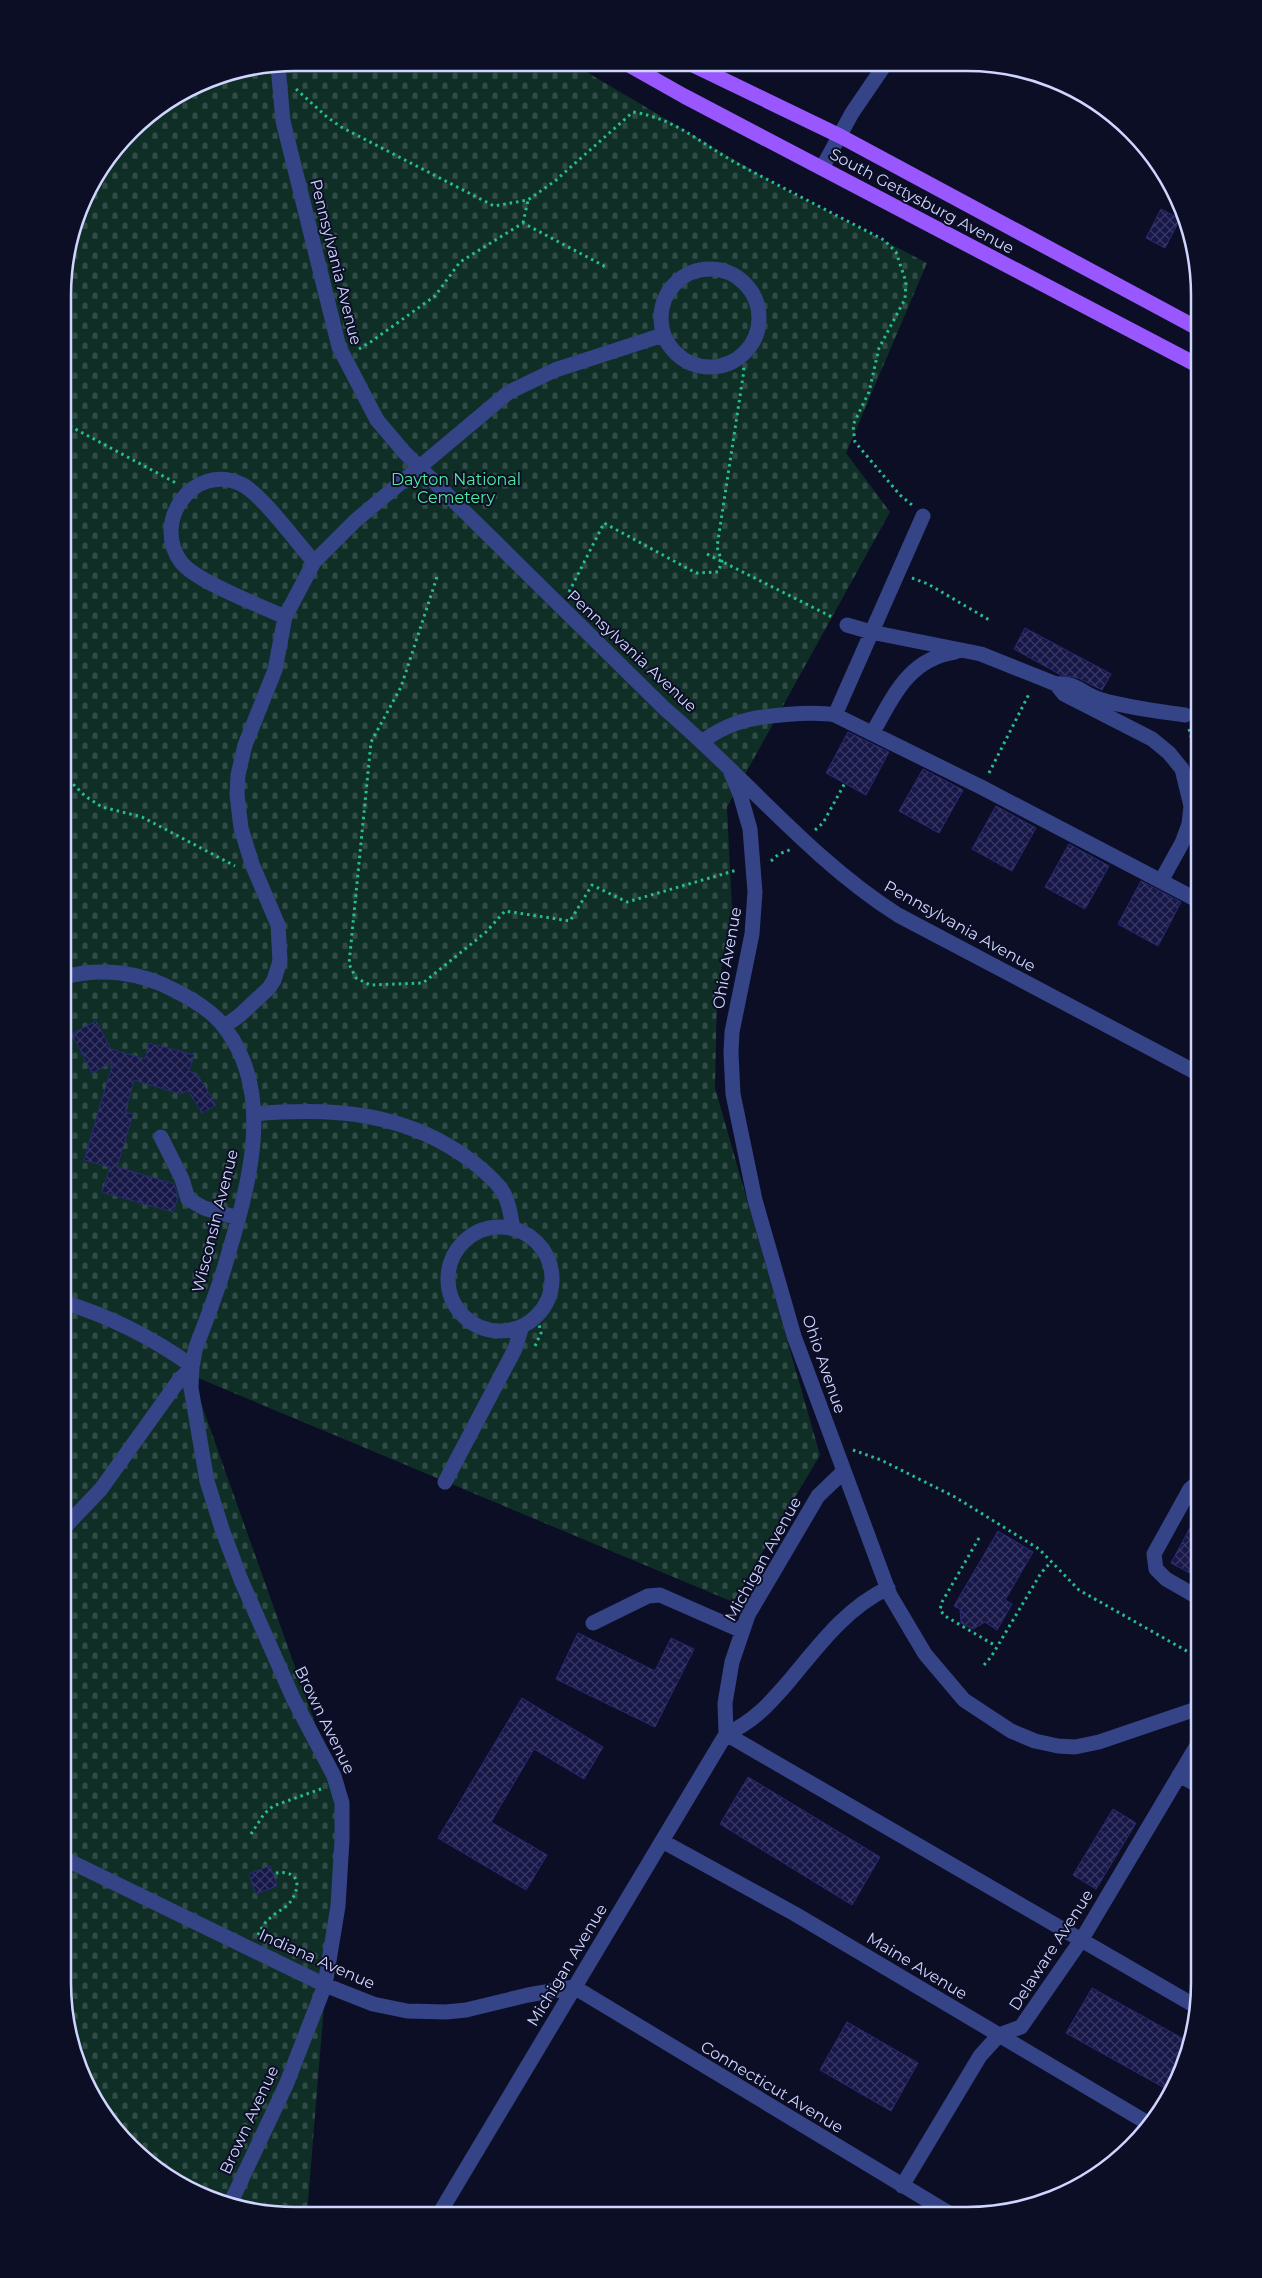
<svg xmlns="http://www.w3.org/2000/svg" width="1262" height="2278" font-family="Montserrat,sans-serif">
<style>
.cemetery{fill:url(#cemetery-stones)}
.building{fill:url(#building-cross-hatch);stroke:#272a75}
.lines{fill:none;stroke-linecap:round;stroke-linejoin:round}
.path{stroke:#25be91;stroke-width:3;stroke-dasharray:2.5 4;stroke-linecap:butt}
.minor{stroke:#344487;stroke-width:15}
.major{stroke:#9957ff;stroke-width:15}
.labels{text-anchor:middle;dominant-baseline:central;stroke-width:4;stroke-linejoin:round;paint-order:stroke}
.street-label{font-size:16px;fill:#d0d5ff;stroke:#0c0e25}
.park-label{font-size:16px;fill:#52e9a0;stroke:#0c0e25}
.rim{fill:none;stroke:#d0d5ff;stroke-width:2.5}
</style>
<defs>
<pattern id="cemetery-stones" width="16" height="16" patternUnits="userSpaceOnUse" patternTransform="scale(1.25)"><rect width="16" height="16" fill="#0f2f26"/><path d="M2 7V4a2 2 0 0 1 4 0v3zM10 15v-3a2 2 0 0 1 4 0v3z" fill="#314c47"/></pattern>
<pattern id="building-cross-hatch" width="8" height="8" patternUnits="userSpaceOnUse" patternTransform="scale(1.25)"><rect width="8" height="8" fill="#171847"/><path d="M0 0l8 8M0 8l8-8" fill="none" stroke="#383963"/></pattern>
</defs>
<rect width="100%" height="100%" fill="#0c0e25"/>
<path class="cemetery" d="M295,63l278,1 209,124 145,75 -81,190 44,59 -163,295 5,102 -15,85 -2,94 105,367 -87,147 -542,-227 150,421 -34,418 -43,-1 -58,-15 -53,-31 -51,-55 -27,-54 -12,-75 1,-1718 23,-73 55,-72 64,-40z"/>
<path class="building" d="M1161,209l19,10 -15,29 -19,-10z
M1025,628l86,46 -9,16 -24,-12 -17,-3 -47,-26z
M848,732l41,20 -23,43 -40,-22z
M923,769l40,21 -24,43 -40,-22z
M996,806l40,22 -24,43 -40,-22z
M1069,844l40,22 -24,43 -40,-22z
M1141,881l40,21 -23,44 -40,-22z
M96,1021l15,28 34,10 4,-16 45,12 -5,16 8,3 19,31 -14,8 -14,-23 -7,4 -47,-14 -9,32 8,2 -16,53 57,17 4,13 -5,15 -71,-20 8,-25 -26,-7 29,-98 -21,11 -20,-39z
M1199,1511v67l-28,-15z
M998,1531l35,21 -28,48 7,4 -15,26 -12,-8 -12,7 -12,-6 -1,-14 -6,-3z
M578,1633l77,38 16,-33 23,11 -39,78 -99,-48z
M522,1698l81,49 -19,32 -50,-30 -43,73 56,33 -21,35 -88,-52z
M748,1777l132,80 -28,48 -132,-81z
M1113,1809l23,14 -40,66 -23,-14z
M270,1866l7,20 -21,8 -7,-20z
M1092,1988l97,54 -6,26 -13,23 -104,-58z
M847,2022l71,41 -27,48 -71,-41z"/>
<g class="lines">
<path class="path" d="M296,89l31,28 14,10 153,79 34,-6 27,-19 78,-69c44,7 68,32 105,52 49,26 98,51 146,76l12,12 10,30 -1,17 -26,49 -10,44 -16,33 2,17 45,53 12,10
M523,223l5,-23
M359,349l13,-8 63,-45 25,-34 63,-39 83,44
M64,423l112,60
M707,554l127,64
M437,577l-36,110 -30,55 -22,222 7,14 14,7 53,-2 63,-51 19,-21 65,10 22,-36 35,17 110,-32
M912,578l16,6 63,37
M569,592l35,-69 92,50 22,-1 4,-10 -5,-15 27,-177 -4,-13
M1189,729l9,32
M989,773l41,-81
M64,775l21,21 17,11 40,10 93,49
M815,830l8,-7 22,-40
M771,861l8,-7 13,-5
M535,1346l6,-13 -2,-9
M853,1450l28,10 74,37 84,52 40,41 120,68
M979,1538l-37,64 -2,8 5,6 51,30
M984,1665l7,-8 50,-84 10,-11
M251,1834l13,-20 9,-8 48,-17
M258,1935c3,-6 6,-12 11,-16 7,-7 16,-10 22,-18 11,-17 7,-31 -15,-28"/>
<path class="minor" d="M278,66l5,55 56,226 38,73 28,33 260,256c79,67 145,150 233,206l301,159
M822,168l30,-55 32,-47
M661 318a49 49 0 1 1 98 0a49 49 0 1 1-98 0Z
M285,617c-24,-11 -90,-36 -104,-55 -30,-41 13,-100 60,-78 19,8 57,60 73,78
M847,625l24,7 110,22 75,30 8,10 88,45 17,14 13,16 9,37 -2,18 -7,19 -21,38
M1056,684c22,-2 26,11 46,16 27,8 55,11 83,15
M835,715l88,-199
M873,732c21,-37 36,-73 82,-80
M703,741c11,-8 22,-14 34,-18 22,-8 76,-12 98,-8l146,72 218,114
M731,773l9,21 10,35 5,63 -3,42 -20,98 -1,21 2,41 22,106 39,136 96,259 35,59 39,46 47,31 24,10 23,5 17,1 24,-5 100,-34
M225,1026l15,-11 29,-27 5,-8 6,-19 -2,-36 -26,-61 -11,-36 -4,-33 1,-20 7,-30 30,-75 10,-53 29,-55 41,-41 154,-129 46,-22 108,-35
M254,1114c80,-7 154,-2 220,49 10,8 26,21 31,33 5,10 6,22 8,33
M161,1137l21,42 6,20 16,9 34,10
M448 1279a52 52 0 1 1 104 0a52 52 0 1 1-104 0Z
M63,1302c46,14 90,36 129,64
M192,1366l-1,22 16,93 15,48 19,51 52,118 41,78 8,27v37l-4,66 -13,79 -39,100 -56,119
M843,1472l-25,24 -70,119 -16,47 -7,41 1,31 471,273
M445,1482l70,-133 7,-23
M63,1529l38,-40 78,-109c4,-4 10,-9 13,-14 2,-6 2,-13 4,-19 10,-26 20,-52 28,-78 22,-76 54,-171 1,-241 -12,-17 -33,-29 -51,-38 -34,-18 -73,-23 -110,-13
M1199,1598l-33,-19 -10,-10 -2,-15 36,-65 9,-8
M593,1623l55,-27 12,-1 82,36
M1179,1775l20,11
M662,1841l133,73 356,211
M63,1858l262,127 48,19 34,7 39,1 20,-2 62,-15 46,-8 378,228
M902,2186l78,-130 19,-21 22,-8 61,-88 117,-197
M439,2214l287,-480c28,-12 45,-32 64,-54 29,-35 56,-72 98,-92"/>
<path class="major" d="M629,65l55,31 515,270
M693,65l147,71 359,193"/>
</g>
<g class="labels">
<g class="street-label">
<text transform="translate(922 201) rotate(28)">South Gettysburg Avenue</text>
<text transform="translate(336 262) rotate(76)">Pennsylvania Avenue</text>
<text transform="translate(632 651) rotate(43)">Pennsylvania Avenue</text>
<text transform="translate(960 926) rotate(29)">Pennsylvania Avenue</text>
<text transform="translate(727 958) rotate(-80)">Ohio Avenue</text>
<text transform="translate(215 1221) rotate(-76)">Wisconsin Avenue</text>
<text transform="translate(824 1364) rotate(71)">Ohio Avenue</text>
<text transform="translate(763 1559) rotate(-61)">Michigan Avenue</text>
<text transform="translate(325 1720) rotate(64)">Brown Avenue</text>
<text transform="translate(1051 1950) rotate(-57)">Delaware Avenue</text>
<text transform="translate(317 1959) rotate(24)">Indiana Avenue</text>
<text transform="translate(567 1965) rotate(-59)">Michigan Avenue</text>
<text transform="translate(917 1966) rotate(31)">Maine Avenue</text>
<text transform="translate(772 2087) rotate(31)">Connecticut Avenue</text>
<text transform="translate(249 2120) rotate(-65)">Brown Avenue</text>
</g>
<g class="park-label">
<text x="456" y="479">Dayton National<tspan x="456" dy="18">Cemetery</tspan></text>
</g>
</g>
<path d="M0 0H1262V2278H0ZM295 71H967A224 224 0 0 1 1191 295V1983A224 224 0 0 1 967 2207H295A224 224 0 0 1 71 1983V295A224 224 0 0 1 295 71Z" fill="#0c0e25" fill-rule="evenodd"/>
<path class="rim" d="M295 71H967A224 224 0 0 1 1191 295V1983A224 224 0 0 1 967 2207H295A224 224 0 0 1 71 1983V295A224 224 0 0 1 295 71Z"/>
</svg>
